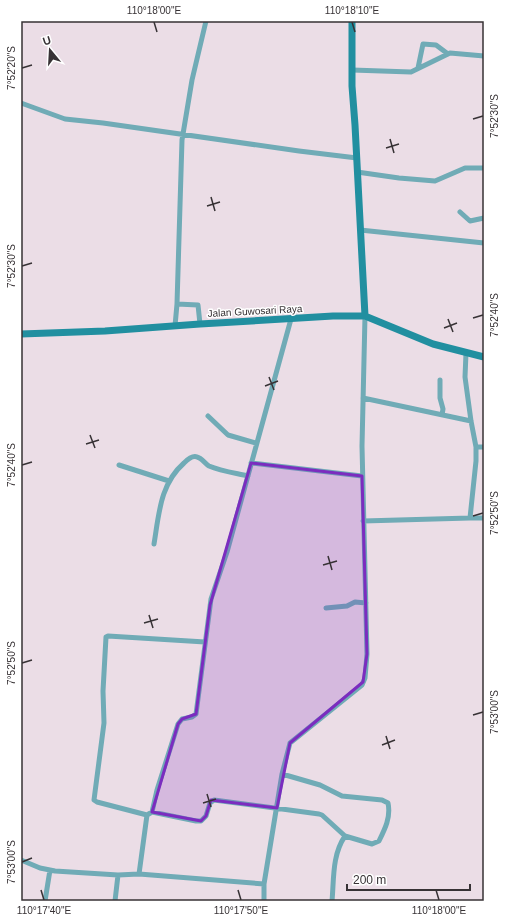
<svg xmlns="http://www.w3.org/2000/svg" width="505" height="922" font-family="Helvetica,sans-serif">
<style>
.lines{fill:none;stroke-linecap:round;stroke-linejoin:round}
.street{stroke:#70abb6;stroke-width:5}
.secondary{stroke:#218fa0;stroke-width:7}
.marked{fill:#7b2cbf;fill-opacity:0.2;stroke:#7b2cbf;stroke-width:3;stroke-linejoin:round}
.ticks{fill:none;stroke:#373235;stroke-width:1.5}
.labels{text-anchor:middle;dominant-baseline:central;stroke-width:3;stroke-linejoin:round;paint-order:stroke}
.street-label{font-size:10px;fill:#373235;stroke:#fff}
.neatline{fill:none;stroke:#373235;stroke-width:1.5}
.ticks-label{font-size:10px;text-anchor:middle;fill:#373235}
</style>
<rect width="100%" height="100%" fill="#ebdde6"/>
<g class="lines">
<path class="street" d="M418,68l5,-24 13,1 12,9
M352,70l59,2 39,-19 34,3
M21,103l44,16 38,4 196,28 58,7
M357,172l42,6 36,3 30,-13h19
M460,212l10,9 14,-3
M360,230l124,13
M177,304l21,1 2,19
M175,326l2,-22 5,-164 10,-60 14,-59
M440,380v18l3,11 -1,6
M363,398l108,23
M208,416l20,19 28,8
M476,447h8
M251,463l111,13
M119,465l50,16
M470,518h14
M363,521l107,-3 6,-57v-14l-5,-26 -6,-44 1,-24
M154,544c5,-30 6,-60 30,-81 3,-3 8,-8 13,-6 5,1 8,7 12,9 12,5 26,7 39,10
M326,608l21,-2 8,-4 11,1
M282,774l38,11 22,11 40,4 6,3c3,14 -3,26 -9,38l-7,3 -27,-8c-13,19 -11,43 -13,65
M152,812l44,9h5l5,-5 4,-13 4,-3 105,14 3,1 23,21
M147,815l-50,-13 -3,-2 10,-77 -1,-32 3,-54 2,-1 97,6
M21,860l19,8 15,3 63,4
M139,874l125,10
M45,901l5,-31
M115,901l3,-26 21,-1 8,-59 5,-3 5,-22 21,-66 4,-5 10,-2 4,-3 15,-115 16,-47 64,-233
M264,901v-17l18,-110 8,-31 72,-58 3,-7 2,-24 -5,-208 3,-130"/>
<path class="secondary" d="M352,21v65l3,39 10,191
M21,334l84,-3 95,-7 133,-8h32l68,28 51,13"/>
</g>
<path class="marked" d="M251,463l111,13 5,178 -4,28 -73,61 -13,65 -66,-8 -5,16 -5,5 -49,-9 26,-88 4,-5 14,-5 14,-109z"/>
<path class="ticks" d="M154,22l3,10M352,22l3,10M22,68l10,-3M473,119l10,-3M390,139l4,14M386,148l13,-4M211,197l4,14M207,206l13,-4M22,266l10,-3M473,318l10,-3M448,319l5,13M444,328l13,-5M269,377l5,13M265,386l13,-5M90,435l5,13M86,444l13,-4M22,465l10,-3M473,516l10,-3M328,556l4,14M323,565l14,-4M149,615l4,13M144,623l14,-4M22,663l10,-3M473,715l10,-3M386,736l4,13M382,745l13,-5M207,794l4,13M203,803l13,-4M22,862l10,-4M41,890l3,10M238,890l3,10M436,890l3,10"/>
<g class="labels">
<g class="street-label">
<text transform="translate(255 311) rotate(-3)">Jalan Guwosari Raya</text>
</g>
</g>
<rect width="505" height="922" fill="none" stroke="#ffffff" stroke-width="44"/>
<g transform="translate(50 50) rotate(342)" stroke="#ffffff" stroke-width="3" paint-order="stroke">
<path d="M0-3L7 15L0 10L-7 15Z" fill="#373235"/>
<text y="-6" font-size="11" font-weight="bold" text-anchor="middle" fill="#373235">U</text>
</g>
<path d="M347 884v6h123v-6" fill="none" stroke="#373235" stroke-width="2"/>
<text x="353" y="884" font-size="12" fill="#373235" stroke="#ffffff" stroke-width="3" paint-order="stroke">200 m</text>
<rect x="22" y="22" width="461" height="878" class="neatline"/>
<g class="ticks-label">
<text x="154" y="14">110°18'00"E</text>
<text x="352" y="14">110°18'10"E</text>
<text transform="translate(11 68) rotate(-90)" y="4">7°52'20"S</text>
<text transform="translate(494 116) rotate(-90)" y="4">7°52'30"S</text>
<text transform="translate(11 266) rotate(-90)" y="4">7°52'30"S</text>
<text transform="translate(494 315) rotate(-90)" y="4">7°52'40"S</text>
<text transform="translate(11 465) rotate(-90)" y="4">7°52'40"S</text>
<text transform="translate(494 513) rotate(-90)" y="4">7°52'50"S</text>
<text transform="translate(11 663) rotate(-90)" y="4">7°52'50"S</text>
<text transform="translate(494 712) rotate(-90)" y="4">7°53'00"S</text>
<text transform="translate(11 862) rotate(-90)" y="4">7°53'00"S</text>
<text x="44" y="914">110°17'40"E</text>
<text x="241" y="914">110°17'50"E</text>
<text x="439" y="914">110°18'00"E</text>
</g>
</svg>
